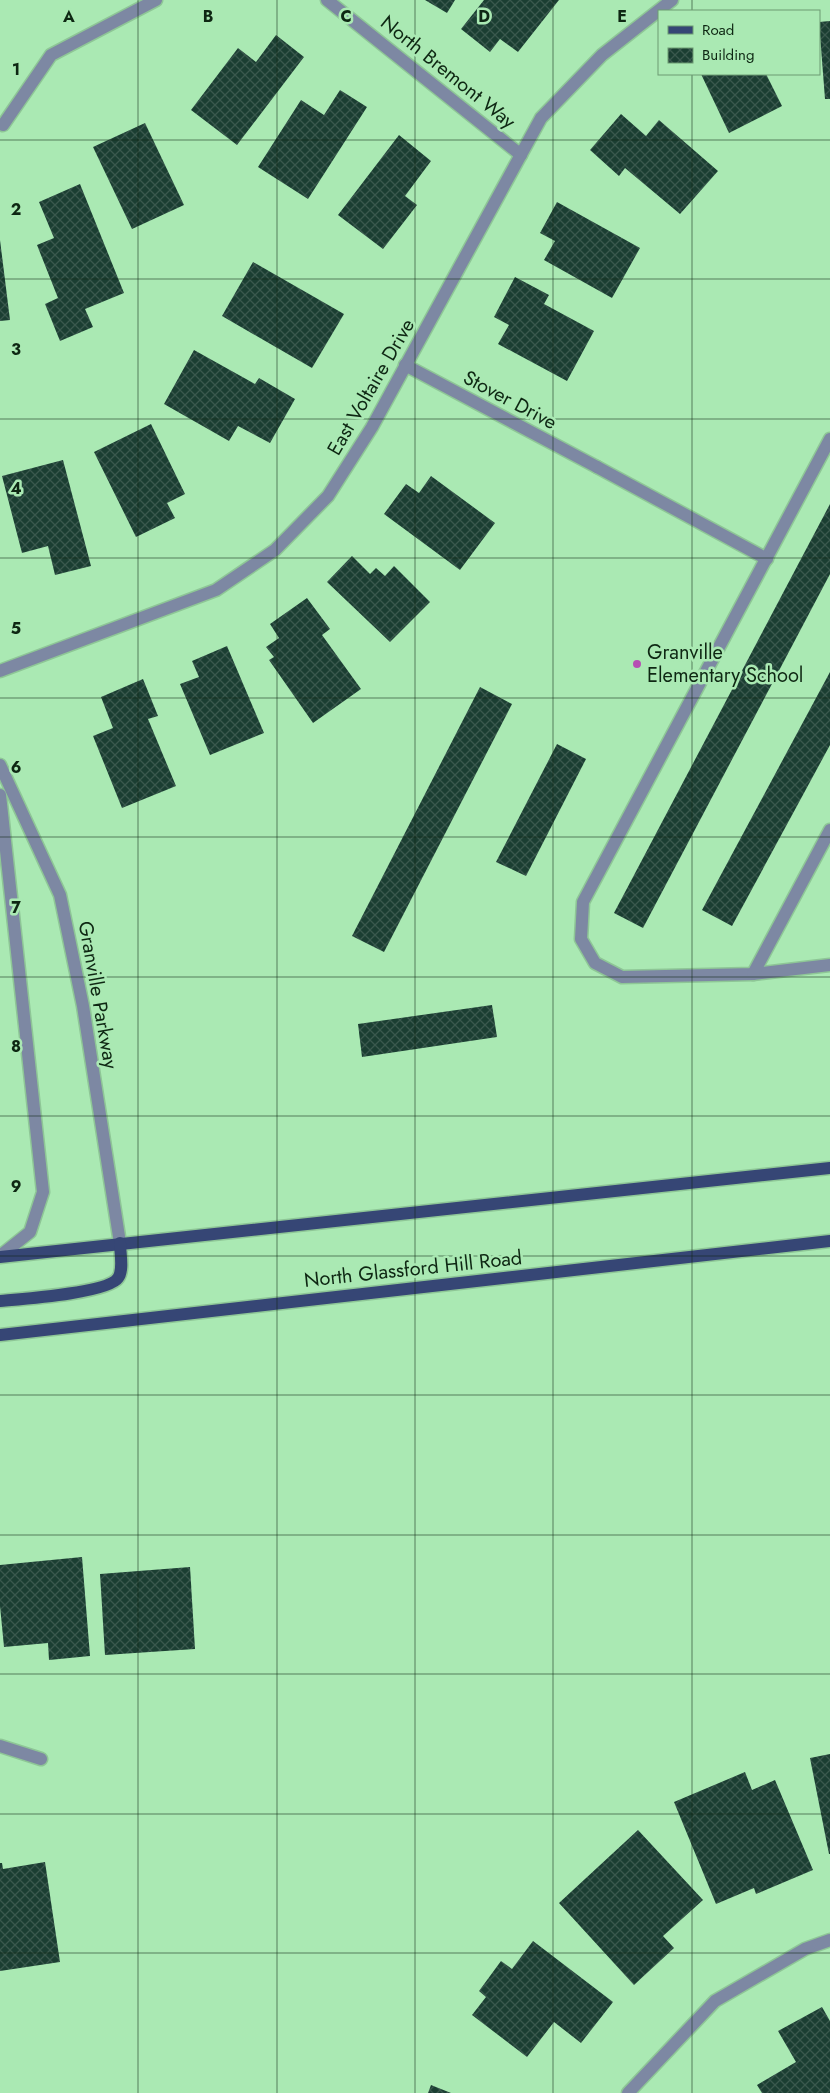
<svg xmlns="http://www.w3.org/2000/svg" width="830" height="2093" font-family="Jost,sans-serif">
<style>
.building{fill:url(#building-cross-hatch)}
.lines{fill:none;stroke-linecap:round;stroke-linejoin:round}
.service-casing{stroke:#8ec696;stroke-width:15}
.minor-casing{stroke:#8ec696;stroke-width:15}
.primary-casing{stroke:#8ec696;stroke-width:15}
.service{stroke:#7d88a3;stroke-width:12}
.minor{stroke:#7d88a3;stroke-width:12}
.primary{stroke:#364675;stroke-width:12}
.grid{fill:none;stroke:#0e2713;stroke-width:1;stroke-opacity:0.55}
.poi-dot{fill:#b64fb3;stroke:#aae9b3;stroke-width:2}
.labels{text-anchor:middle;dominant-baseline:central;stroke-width:5;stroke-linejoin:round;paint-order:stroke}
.street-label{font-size:20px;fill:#0e2713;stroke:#aae9b3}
.poi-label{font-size:20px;fill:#0e2713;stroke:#aae9b3;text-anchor:start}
.grid-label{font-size:16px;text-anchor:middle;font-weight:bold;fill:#0e2713;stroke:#aae9b3;stroke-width:5;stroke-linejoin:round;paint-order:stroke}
</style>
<defs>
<pattern id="building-cross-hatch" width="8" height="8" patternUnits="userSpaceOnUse" patternTransform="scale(1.25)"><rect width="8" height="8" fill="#1b3e32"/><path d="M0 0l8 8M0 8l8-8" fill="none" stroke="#3a584d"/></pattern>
</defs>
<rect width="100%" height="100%" fill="#aae9b3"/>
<!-- building -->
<g class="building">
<path d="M425,0H455L447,13Z"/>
<path d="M484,0H559L518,52L500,39L490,52L461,29Z"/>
<path d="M830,21V99H825L819,22Z"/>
<path d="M276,35L304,57L237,145L191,110L238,48L256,62Z"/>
<path d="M701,74H766L782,106L729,133Z"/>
<path d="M340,90L367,107L308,199L258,167L301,100L324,115Z"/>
<path d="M621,114L646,136L659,120L718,171L680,214L625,168L619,176L590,150Z"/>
<path d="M145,123L184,205L132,229L93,147Z"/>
<path d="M399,135L431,161L405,196L417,205L383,249L338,215Z"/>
<path d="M80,184L124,293L85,309L93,327L60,341L45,304L58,298L37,245L54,238L39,202Z"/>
<path d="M557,202L640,248L612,298L544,260L555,241L540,233Z"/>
<path d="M0,240L10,320L0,321Z"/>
<path d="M253,262L344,314L312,368L222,316Z"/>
<path d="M515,277L549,295L544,304L594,331L567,381L498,344L509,325L494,317Z"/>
<path d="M194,350L255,384L259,378L295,399L270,443L238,426L229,441L164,404Z"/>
<path d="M151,424L185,494L167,503L175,518L136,537L94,452Z"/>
<path d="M63,460L91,566L55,575L48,546L22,553L2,476Z"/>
<path d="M431,476L495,523L460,570L384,514L406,484L419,493Z"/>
<path d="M830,504V574L643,928L614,913Z"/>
<path d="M352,556L370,574L376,568L385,576L394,566L430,602L390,642L327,582Z"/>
<path d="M307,598L330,629L322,635L361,689L313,723L269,660L274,657L266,647L279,638L270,624Z"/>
<path d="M227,646L264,733L210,755L180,684L199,677L192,661Z"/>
<path d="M830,672V745L732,926L702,910Z"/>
<path d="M143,679L158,716L148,719L176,786L122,808L93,736L113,728L101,697Z"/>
<path d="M480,687L512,704L384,952L352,936Z"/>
<path d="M557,744L586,759L526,876L496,862Z"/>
<path d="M492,1005L497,1037L362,1057L358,1024Z"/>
<path d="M82,1557L90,1656L49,1660L48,1643L4,1647L0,1606V1565Z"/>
<path d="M190,1567L195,1649L105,1655L100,1574Z"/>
<path d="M830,1754V1854H829L810,1758Z"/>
<path d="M745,1772L752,1790L775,1780L813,1870L756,1894L754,1888L716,1904L674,1802Z"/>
<path d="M638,1830L703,1900L663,1936L674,1948L634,1985L559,1903Z"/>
<path d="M45,1862L60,1962L0,1971V1863H2L3,1869Z"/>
<path d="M533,1941L613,2002L581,2043L554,2022L527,2057L472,2015L486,1997L479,1991L501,1961L512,1969Z"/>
<path d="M822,2007L830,2021V2093H762L757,2085L796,2062L778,2031Z"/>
<path d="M431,2085L451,2093H428Z"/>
</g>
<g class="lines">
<defs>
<g id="service">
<path d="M830,439L583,902L581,939L595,963L622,977L753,974L830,965"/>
<path d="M597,467L767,559"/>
<path d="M753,974L830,830"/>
</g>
<g id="minor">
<path d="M327,0L521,155"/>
<path d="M3,125L51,55L156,0"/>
<path d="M405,365L597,467"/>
<path d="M0,671L216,590L275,550L328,496L372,427L541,118L602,55L672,0"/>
<path d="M0,765L60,895L83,1006L120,1243"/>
<path d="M0,795L43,1192L30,1232L0,1256"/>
<path d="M0,1746L41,1759"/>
<path d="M628,2093L715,2001L805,1949L830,1940"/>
</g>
<g id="primary">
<path d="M0,1257L830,1168"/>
<path d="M0,1301C21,1299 108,1293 118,1278C124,1270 120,1253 120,1243"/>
<path d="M0,1335L830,1241"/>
</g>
</defs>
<!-- service casing -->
<use href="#service" class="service-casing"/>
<!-- minor casing -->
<use href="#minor" class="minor-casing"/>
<!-- primary casing -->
<use href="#primary" class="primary-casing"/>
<!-- service -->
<use href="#service" class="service"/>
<!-- minor -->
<use href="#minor" class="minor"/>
<!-- primary -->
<use href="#primary" class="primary"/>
</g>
<!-- grid -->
<path class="grid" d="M138,0V2093M277,0V2093M415,0V2093M553,0V2093M692,0V11M692,74V2093M0,140H830M0,279H830M0,419H830M0,558H830M0,698H830M0,837H830M0,977H830M0,1116H830M0,1256H830M0,1395H830M0,1535H830M0,1674H830M0,1814H830M0,1953H830"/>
<!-- markers -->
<circle class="poi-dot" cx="637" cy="664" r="5"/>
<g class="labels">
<!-- street labels -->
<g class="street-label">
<text transform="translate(448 72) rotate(39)">North Bremont Way</text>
<text transform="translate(371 387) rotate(-60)">East Voltaire Drive</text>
<text transform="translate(510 400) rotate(28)">Stover Drive</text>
<text transform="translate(98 995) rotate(80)">Granville Parkway</text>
<text transform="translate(413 1269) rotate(-6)">North Glassford Hill Road</text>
</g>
<!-- poi labels -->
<g class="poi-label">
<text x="647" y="652">Granville<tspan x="647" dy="23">Elementary School</tspan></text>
</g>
</g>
<g class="grid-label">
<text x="69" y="22">A</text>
<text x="208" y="22">B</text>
<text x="346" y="22">C</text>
<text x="484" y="22">D</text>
<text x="622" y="22">E</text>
<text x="16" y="75">1</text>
<text x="16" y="215">2</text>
<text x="16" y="355">3</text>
<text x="16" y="494">4</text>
<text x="16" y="634">5</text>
<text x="16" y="773">6</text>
<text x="16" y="913">7</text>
<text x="16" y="1052">8</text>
<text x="16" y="1192">9</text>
</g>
<!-- legend -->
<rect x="658" y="10" width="162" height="65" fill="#aae9b3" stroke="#6c9b73"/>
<rect x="668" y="26" width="25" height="8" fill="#364675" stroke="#6c9b73"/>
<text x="702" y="35" font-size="15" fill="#0e2713">Road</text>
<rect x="668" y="48" width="25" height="15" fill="url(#building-cross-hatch)" stroke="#6c9b73"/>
<text x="702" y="60" font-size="15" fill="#0e2713">Building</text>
</svg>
